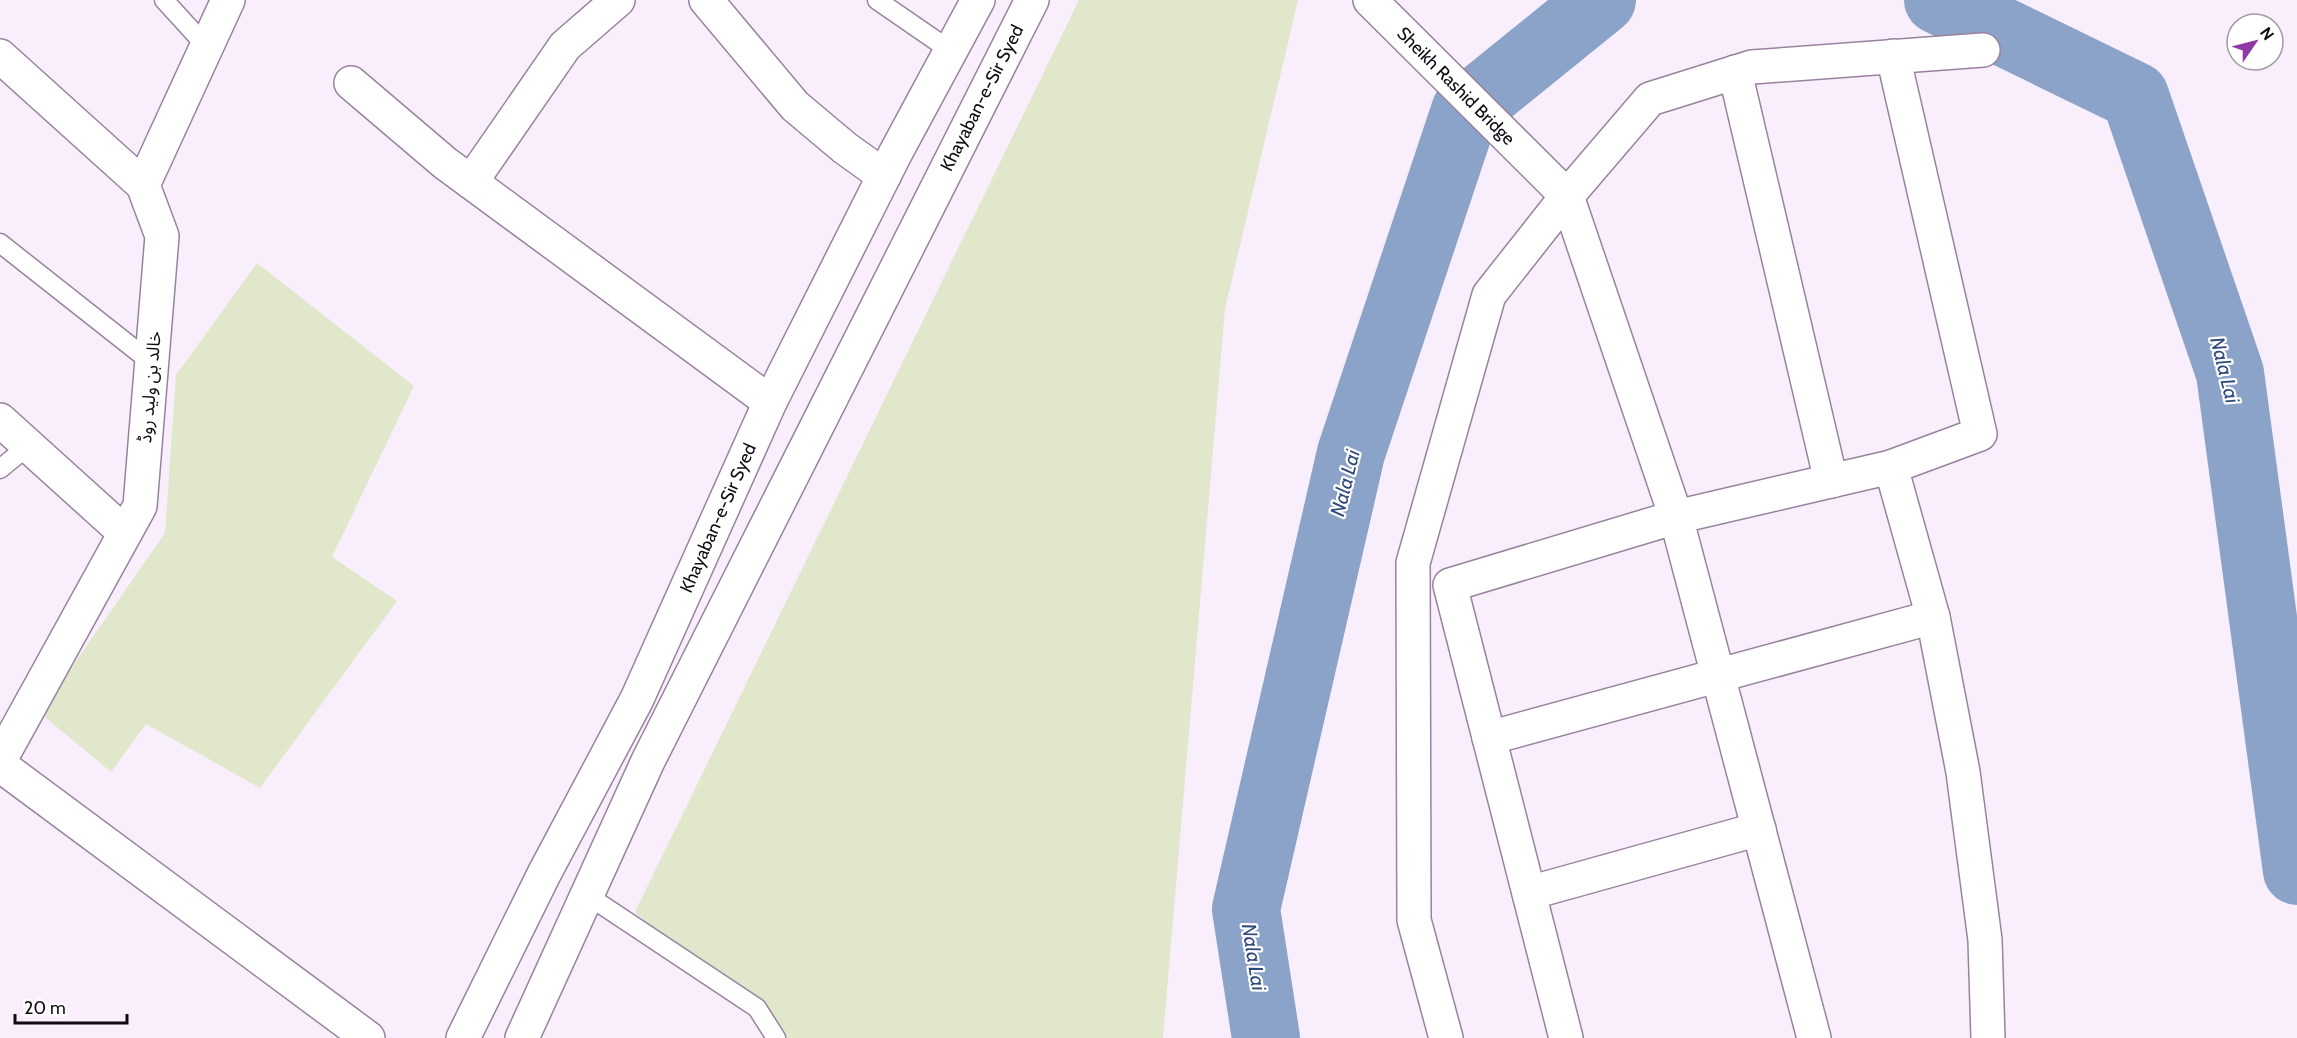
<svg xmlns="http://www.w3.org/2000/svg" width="2297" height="1038" font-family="Cabin,'Noto Sans Arabic',sans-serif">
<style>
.green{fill:#e0e7cb}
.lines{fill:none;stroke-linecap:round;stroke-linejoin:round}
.river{stroke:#8ba2c9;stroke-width:68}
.lane-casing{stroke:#99829f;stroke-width:21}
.street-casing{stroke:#99829f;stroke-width:36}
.secondary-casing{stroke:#99829f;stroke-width:36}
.lane{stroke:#fff;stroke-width:18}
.street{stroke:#fff;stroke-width:33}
.secondary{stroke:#fff;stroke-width:33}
.labels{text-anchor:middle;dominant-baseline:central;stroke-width:4.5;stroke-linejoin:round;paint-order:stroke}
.street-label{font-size:18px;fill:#100812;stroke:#fff}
.water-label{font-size:20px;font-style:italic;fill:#2d4a7c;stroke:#fff}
</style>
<rect width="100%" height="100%" fill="#f9effc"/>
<!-- green -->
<g class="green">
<path d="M1079,0H1298L1225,309L1163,1038H779L635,912Z"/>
<path d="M257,263L414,386L332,557L397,601L260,788L146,724L111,772L40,713L165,533L176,375Z"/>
</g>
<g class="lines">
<!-- river -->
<g class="river">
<path d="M1938,0L2135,96L2230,373L2297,871"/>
<path d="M1266,1038L1246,909L1351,453L1465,111L1602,0"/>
</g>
<defs>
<g id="lane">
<path d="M164,0L206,46"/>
<path d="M877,0L951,51"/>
<path d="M0,243L152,363"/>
<path d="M0,469L28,446"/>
<path d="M587,895L757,1008L776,1038"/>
</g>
<g id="street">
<path d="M706,0L795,106L845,148L884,176"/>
<path d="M1370,0L1567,196L1676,517L1814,1038"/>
<path d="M0,56L143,185"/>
<path d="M1735,72L1831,481"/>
<path d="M351,83L445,163L770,402"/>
<path d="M471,182L565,46L618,0"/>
<path d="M0,420L125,533"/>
<path d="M1891,467L1933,617L1963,772L1985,940L1988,1038"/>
<path d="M1489,738L1933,617"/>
<path d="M0,765L368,1038"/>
<path d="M1529,893L1759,829"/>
<path d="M1446,1038L1414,920L1413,563L1489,295L1567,196L1650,99L1752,67L1983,50"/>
<path d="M1566,1038L1450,585L1676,517L1891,467L1980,434L1893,56"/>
</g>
<g id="secondary">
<path d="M0,760L140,506L162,236L143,185L228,0"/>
<path d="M463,1038L544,874L637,699L770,402L895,154L978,0"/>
<path d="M522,1038L648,761L1032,0"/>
</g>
</defs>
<!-- lane casing -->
<use href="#lane" class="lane-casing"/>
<!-- street casing -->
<use href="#street" class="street-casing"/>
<!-- secondary casing -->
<use href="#secondary" class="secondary-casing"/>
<!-- lane -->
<use href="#lane" class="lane"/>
<!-- street -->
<use href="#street" class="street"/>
<!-- secondary -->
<use href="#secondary" class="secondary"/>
</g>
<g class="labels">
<!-- street labels -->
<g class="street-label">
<text transform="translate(1456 86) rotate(45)">Sheikh Rashid Bridge</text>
<text transform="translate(982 98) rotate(-63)">Khayaban-e-Sir Syed</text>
<text transform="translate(150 387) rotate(-85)">خالد بن ولید روڈ</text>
<text transform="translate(718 518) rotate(-66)">Khayaban-e-Sir Syed</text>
</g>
<!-- water labels -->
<g class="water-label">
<text transform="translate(2225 370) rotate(76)">Nala Lai</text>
<text transform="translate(1345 483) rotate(-76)">Nala Lai</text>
<text transform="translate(1254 957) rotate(81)">Nala Lai</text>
</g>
</g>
<!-- north arrow -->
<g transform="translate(2255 42) rotate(55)"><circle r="28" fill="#ffffff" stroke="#9f9ca0" stroke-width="1.5"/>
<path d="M0-4.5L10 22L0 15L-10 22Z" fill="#8f39a6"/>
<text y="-9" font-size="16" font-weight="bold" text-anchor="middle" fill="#100812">N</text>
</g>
<!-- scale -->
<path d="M15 1014v9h112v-9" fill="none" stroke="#100812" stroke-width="3"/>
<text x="24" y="1014" font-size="18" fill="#100812" stroke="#ffffff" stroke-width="4.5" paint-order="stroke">20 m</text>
</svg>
